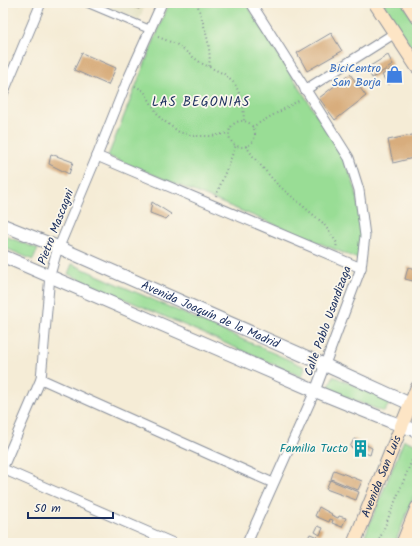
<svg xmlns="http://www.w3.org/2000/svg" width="420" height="546" font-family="Kalam,sans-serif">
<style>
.built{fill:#deddbb}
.green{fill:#99dd95;stroke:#5a867a}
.building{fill:#d8ad7d}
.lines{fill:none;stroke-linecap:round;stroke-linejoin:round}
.pedestrian-casing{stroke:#888e9a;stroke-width:9}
.minor-casing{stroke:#888e9a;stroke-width:11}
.tertiary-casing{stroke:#888e9a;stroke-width:14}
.secondary-casing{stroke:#888e9a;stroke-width:15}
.path{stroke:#888e9a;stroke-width:2;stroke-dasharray:1 3;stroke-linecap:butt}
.pedestrian{stroke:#fff;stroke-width:7}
.minor{stroke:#fff;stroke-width:9}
.tertiary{stroke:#fff;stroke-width:12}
.secondary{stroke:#fde5c5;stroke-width:13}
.labels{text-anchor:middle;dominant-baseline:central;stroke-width:3.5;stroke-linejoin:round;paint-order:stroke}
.shop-label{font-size:12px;fill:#366cbe;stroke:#fbf7ec;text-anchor:end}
.street-label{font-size:12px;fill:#1b2f5e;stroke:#fbf7ec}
.culture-label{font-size:12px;fill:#0d838f;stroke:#fbf7ec;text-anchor:end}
.neighbourhood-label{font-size:13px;letter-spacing:1px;fill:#1b2f5e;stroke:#fbf7ec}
</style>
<rect width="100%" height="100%" fill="#fbf7ec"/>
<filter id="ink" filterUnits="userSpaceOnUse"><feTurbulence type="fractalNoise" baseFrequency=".025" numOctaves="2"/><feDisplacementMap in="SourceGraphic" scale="8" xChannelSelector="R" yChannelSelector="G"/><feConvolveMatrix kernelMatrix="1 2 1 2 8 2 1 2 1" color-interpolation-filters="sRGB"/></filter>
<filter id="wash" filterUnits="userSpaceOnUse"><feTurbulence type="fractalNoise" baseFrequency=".012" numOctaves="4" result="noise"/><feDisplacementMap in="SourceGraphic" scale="16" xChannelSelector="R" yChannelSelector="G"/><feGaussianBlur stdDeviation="0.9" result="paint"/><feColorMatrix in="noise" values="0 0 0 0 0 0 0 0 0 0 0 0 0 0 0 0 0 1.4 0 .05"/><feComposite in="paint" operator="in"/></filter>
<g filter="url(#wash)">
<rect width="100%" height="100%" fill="#f5ecd6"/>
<!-- built -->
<path class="built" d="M99,3H146L139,20Z"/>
<!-- green -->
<g class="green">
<path d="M169,3H246L344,158L356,190L362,236L358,259L108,156Z"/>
<path d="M383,3H403L417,28V57Z"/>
<path d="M3,235L38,249L33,260L3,247Z"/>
<path d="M72,264L305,367L302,377L68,274Z"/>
<path d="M333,376L391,401L384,412L328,390Z"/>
<path d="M404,440L417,445V488L395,543H362Z"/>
</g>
<g id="blocks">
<!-- building -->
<g class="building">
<path d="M124,3H141L139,9Z"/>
<path d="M331,33L342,51L307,71L297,53Z"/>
<path d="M82,53L116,68L108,85L74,70Z"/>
<path d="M388,55L393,65L372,78L367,68Z"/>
<path d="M393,68L399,78L388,85L382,75Z"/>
<path d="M350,74L366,96L335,120L319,98Z"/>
<path d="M417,134V157L393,163L388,140Z"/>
<path d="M51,154L73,162L69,174L49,164Z"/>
<path d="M152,202L171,214L166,219L150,213Z"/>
<path d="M408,267L417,269V282L405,279Z"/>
<path d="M354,439L372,448L370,455L350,447Z"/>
<path d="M334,470L362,481L358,490L331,479Z"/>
<path d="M330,480L359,492L356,500L326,489Z"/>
<path d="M319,507L332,514L331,515L338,518L339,516L346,518L342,527L332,523L333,520L330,519L329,522L315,516Z"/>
<path d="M318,526L323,528L320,535L315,532Z"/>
<path d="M310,534L318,537L316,543L306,542Z"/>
</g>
</g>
</g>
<g filter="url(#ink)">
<use href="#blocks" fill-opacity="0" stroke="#888e9a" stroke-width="1"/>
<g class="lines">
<defs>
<path id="pedestrian" d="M87,3L151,30"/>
<g id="minor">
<path d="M305,90L395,33"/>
<path d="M3,94L41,3"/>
<path d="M97,156L361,268"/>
<path d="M41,379L273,483"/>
<path d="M3,467L41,379L50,275L56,254L97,156L127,81L162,3"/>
<path d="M3,469L173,543"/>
<path d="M247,543L315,391L361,268L365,236L359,190L349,158L251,3"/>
</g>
<g id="tertiary">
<path id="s1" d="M3,225L58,247L325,365L417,407"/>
<path d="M3,256L315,391L389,421L417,431"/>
</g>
<g id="secondary">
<path d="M375,3L417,67"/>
<path d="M408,3L417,17"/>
<path id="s2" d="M354,543L417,388"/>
<path d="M403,543L417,508"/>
</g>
</defs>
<!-- pedestrian casing -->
<use href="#pedestrian" class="pedestrian-casing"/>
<!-- minor casing -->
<use href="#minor" class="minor-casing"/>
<!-- tertiary casing -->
<use href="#tertiary" class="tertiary-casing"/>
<!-- secondary casing -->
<use href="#secondary" class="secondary-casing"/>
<!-- path -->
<g class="path">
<path d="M197,3C203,24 212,45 209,67"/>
<path d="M158,37L176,44L201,63L224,74L235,84L243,102L244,121"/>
<path d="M135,86L144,91L160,118L179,132L194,136H212L229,133"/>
<circle cx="242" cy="134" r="13"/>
<path d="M252,127L300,100"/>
<path d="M246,146L255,159L277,184L323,223L337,243L336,248"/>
<path d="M216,196L236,145"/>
<path d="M378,543L417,448"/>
</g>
<!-- pedestrian -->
<use href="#pedestrian" class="pedestrian"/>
<!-- minor -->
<use href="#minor" class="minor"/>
<!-- tertiary -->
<use href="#tertiary" class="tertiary"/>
<!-- secondary -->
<use href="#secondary" class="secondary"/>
</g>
</g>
<!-- icons -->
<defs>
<symbol id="shop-bare" viewBox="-9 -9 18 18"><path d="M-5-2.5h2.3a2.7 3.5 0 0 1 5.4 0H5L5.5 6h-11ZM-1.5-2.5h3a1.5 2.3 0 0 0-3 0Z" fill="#3f7fe0" stroke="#fbf7ec" stroke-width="2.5" paint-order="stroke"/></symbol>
<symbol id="building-bare" viewBox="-9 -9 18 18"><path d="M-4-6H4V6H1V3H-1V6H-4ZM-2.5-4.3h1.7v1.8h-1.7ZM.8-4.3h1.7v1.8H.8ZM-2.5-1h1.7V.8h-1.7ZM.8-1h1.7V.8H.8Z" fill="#0f9aa8" stroke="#fbf7ec" stroke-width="2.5" paint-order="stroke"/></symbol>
</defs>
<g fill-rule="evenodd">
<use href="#shop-bare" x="382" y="62" width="25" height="25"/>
<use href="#building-bare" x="348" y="436" width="25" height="25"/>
</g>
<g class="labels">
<!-- shop labels -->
<g class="shop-label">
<text x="381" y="68">BiciCentro<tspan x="381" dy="14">San Borja</tspan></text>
</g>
<!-- street labels -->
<g class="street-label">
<text transform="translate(56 227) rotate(-69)">Pietro Mascagni</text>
<text stroke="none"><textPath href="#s1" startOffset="226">Avenida Joaquín de la Madrid</textPath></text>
<text transform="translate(328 321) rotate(-70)">Calle Pablo Usandizaga</text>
<text stroke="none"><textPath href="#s2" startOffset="72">Avenida San Luis</textPath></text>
</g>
<!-- culture labels -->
<g class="culture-label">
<text x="348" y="448">Familia Tucto</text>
</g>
<!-- neighbourhood labels -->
<g class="neighbourhood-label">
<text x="201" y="102">LAS BEGONIAS</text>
</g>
</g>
<!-- margin -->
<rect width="420" height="546" fill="none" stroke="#fbf7ec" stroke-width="16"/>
<!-- scale -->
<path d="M28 512v6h85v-6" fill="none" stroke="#1b2f5e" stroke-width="2"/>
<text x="34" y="512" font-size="12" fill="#1b2f5e" stroke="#fbf7ec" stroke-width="3" paint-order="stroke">50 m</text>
</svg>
